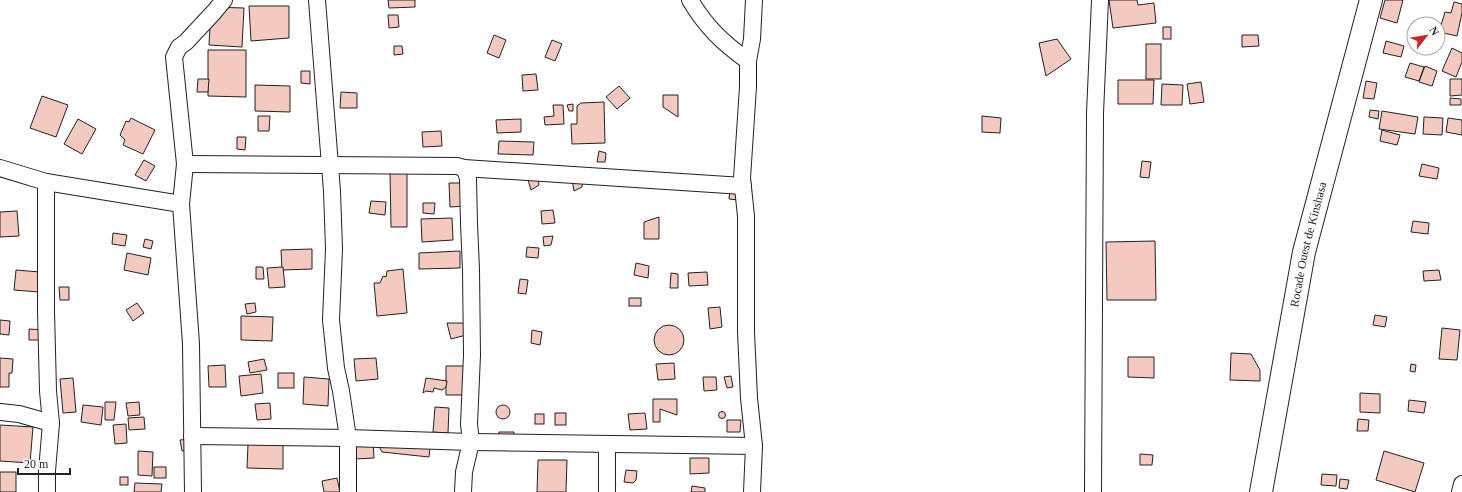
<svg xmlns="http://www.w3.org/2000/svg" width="1462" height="492" font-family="'Times New Roman',serif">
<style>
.building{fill:#f3c9c0;stroke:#222}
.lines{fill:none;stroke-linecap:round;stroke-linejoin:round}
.minor-casing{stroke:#222;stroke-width:18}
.secondary-casing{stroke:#222;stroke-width:24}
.minor{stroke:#fff;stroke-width:16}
.secondary{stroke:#fff;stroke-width:22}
.labels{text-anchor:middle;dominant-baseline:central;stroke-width:3;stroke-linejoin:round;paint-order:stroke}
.street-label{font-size:12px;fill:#222;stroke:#fff}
</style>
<rect width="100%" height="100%" fill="#fff"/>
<!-- building -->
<g class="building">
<path d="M388,0H415V7L389,8Z"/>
<path d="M1109,0H1137L1138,5L1154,3L1156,23L1113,28Z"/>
<path d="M1385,0H1403L1397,23L1380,18Z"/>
<path d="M1454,2L1462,4V13L1457,36L1439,32L1445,12L1451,13Z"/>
<path d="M249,6H289V38L251,41Z"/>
<path d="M211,7L244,8L242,47L209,45Z"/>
<path d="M388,15H398L399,27L389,28Z"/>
<rect x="1163" y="27" width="8" height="12"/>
<path d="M494,35L506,40L499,58L487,53Z"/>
<path d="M1242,35H1258L1259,46L1242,47Z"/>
<path d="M1057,39L1071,59L1046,76L1039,43Z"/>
<path d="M552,40L562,44L555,61L545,57Z"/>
<path d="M1386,41L1404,46L1401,57L1383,53Z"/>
<rect x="1146" y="44" width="15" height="35"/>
<path d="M394,46H402L403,54L394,55Z"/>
<path d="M1452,48L1462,53V62L1456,77L1442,71Z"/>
<path d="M208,50H246V97L208,96Z"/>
<path d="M1410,63L1424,67L1419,81L1405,77Z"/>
<path d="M1425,66L1437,71L1432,86L1419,82Z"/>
<path d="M301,71H310V84L301,83Z"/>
<path d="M536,74L538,90L523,91L522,75Z"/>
<path d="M198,79H209L208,92H197Z"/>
<path d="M1450,79H1462V95L1450,96Z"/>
<path d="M1118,80H1154L1153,104H1118Z"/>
<path d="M1366,81L1377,83L1374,99L1363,98Z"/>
<path d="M1201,82L1204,102L1190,104L1187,84Z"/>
<path d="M1162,84L1183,85L1182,105H1161Z"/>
<path d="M255,85L290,86V112L255,111Z"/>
<path d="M619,86L630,98L617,109L606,97Z"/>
<path d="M341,92L357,93V108H340Z"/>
<path d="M663,95H678V117L663,107Z"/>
<path d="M42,96L68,105L56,137L30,128Z"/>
<path d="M1450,98L1461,99V105H1450Z"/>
<path d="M604,102L605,143L572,144L571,124H577V106L581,103Z"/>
<path d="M573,104V111H569L567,105Z"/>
<path d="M553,105H563L564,124L545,125L544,117L554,116Z"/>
<path d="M1370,110L1379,111L1378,119L1369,117Z"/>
<path d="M1382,111L1418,117L1415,134L1379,129Z"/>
<path d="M258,116H270L269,131H258Z"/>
<path d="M982,116L1001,118L1000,133L982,132Z"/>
<path d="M1424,117L1443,118L1442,135L1423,134Z"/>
<path d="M131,118L155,130L143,154L123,145L125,140L120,135L126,121L129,122Z"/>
<path d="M1448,118L1462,120V135L1446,132Z"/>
<path d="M78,119L96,129L82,154L64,144Z"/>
<path d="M521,119V132L497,133L496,120Z"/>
<path d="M1382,130L1400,135L1397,145L1380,141Z"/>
<path d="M441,131L442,146L423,147L422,132Z"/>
<path d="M237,137H246L245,150L237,149Z"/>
<path d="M499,141L534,142L533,155L498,154Z"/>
<path d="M599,151L606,153L605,162H597Z"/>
<path d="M144,160L155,166L146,181L135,175Z"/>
<path d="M1142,161L1151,162L1149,178L1140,177Z"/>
<path d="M1422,164L1439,168L1437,179L1419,176Z"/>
<path d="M390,172H407V227H391Z"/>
<path d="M538,178L539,185L531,190L528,180Z"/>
<path d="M583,178L582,187L574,191L572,180Z"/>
<path d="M449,183H464L465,206L450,207Z"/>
<path d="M730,188L738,189V200L729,199Z"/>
<path d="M371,201L386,202L385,215L369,213Z"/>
<path d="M423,203H435L434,214L423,213Z"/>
<path d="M553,210L555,223L542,224L541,211Z"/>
<path d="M17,211L19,236L0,237V212Z"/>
<path d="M659,217V239H644V222Z"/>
<path d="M452,218L453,240L422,242L421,219Z"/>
<path d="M1413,221L1429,223L1428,234L1411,232Z"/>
<path d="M113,233L127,235L125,246L112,244Z"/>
<path d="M553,236L551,245L544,246L543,237Z"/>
<path d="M145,239L153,241L151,249L143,247Z"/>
<path d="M1155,241L1156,300H1107L1106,242Z"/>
<path d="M527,247L539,248L538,258L526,257Z"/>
<path d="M312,249V269L282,270L281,250Z"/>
<path d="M460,251V268L419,269V253Z"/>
<path d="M127,253L151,258L148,275L124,270Z"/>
<path d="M636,263L649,266L648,278L634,275Z"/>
<path d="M256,267H263L264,279H256Z"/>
<path d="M283,267L285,287L269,288L267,268Z"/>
<path d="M403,269L407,313L377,316L374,283H380L383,276L386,277L387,271Z"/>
<path d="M16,270L40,272L39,292L14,290Z"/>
<path d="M1439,270L1441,280L1424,281L1423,271Z"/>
<path d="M707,272L708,285L689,286L688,273Z"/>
<path d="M671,273L678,274V288H670Z"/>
<path d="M520,279L528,280L526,294L518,293Z"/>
<path d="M59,287H69V300H60Z"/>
<rect x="629" y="298" width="12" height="8"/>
<path d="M137,303L144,313L133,321L126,310Z"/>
<path d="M255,303L256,312L247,314L245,304Z"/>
<path d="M720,307L722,327L710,329L708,308Z"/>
<path d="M1375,315L1387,317L1385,327L1373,325Z"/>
<path d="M241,316L273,317L272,341L241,340Z"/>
<path d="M0,320L10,321L9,335L0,334Z"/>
<path d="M447,323H462L468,326L470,334L451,339Z"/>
<circle cx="669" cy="340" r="15"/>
<path d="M1442,328L1460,330L1457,360L1439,359Z"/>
<path d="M29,329L45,330V340H29Z"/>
<path d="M532,330L542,332L540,345L531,343Z"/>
<path d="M1231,353L1251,354L1260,370V381L1230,380Z"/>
<path d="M1128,357H1154V378L1128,377Z"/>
<path d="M0,358L13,359L12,373H9V387H0Z"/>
<path d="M376,358L378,379L356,381L354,359Z"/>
<path d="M264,359L267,370L250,373L248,362Z"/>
<path d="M674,363L675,379L658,380L656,364Z"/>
<path d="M1411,364L1416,365L1415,372L1410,371Z"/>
<path d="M225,365L226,387H209L208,366Z"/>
<path d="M446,366H469L468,395H446Z"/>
<rect x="278" y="373" width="16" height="15"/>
<path d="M261,374L263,393L241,396L239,376Z"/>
<path d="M731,376L733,387L727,388L724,377Z"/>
<path d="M304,377L329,379L328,406L303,404Z"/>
<path d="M703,377H716L717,390L704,391Z"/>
<path d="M73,378L76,412L63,413L60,379Z"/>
<path d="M426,378L447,381L446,387L442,390L434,388L433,392L426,391L423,393Z"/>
<path d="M1360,393L1380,394V413L1360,412Z"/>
<path d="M653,399H677V415L660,409V422H653Z"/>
<path d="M1409,400L1426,402L1424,413L1408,411Z"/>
<path d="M105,402H116L114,420H105Z"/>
<path d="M139,402L140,415L128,416L126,403Z"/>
<path d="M270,403L271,419L257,420L255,404Z"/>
<path d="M83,405L103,407L101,425L81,422Z"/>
<circle cx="503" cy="412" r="7"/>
<path d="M435,407L449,408L448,433L433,432Z"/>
<circle cx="722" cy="415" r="3.5"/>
<rect x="555" y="413" width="11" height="12"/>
<path d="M645,413L647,429L630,430L628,414Z"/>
<rect x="535" y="414" width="9" height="10"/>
<path d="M144,417L145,429L129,430L128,418Z"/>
<path d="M1358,419L1369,420L1368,431H1357Z"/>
<path d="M727,420H741L740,432H727Z"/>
<path d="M126,424L127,443L115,444L113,425Z"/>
<path d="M0,425L33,427L30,463L0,461Z"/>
<path d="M499,432H514V440H498Z"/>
<path d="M190,439L192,450L182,451L180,440Z"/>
<path d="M373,440L374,458L354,459L353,441Z"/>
<path d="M377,443L430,448L429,457L382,452Z"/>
<path d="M248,444L283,445V469L247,468Z"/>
<path d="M138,451L153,452L152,476L138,475Z"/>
<path d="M1384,451L1424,463L1415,492L1376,480Z"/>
<path d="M1140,454L1153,455L1152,465H1140Z"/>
<path d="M690,458H709V473L690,474Z"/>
<path d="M538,460H567L566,492H537Z"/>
<rect x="154" y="467" width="12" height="11"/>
<path d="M626,470L637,471L636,480L633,483L624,482Z"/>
<rect x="0" y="472" width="16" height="20"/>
<path d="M1322,474L1337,475L1336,486L1321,485Z"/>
<rect x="120" y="477" width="8" height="8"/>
<path d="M337,478L340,492H324L322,481Z"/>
<path d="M1340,479L1349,480L1347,489L1339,488Z"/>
<path d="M135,483L162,484L161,492H134Z"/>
<path d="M692,486L705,488V492H691Z"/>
</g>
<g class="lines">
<defs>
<g id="minor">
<path d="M317,0L332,191L334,249L331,320L336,368L341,391L348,438V492"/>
<path d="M690,0C706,27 723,43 748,61"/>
<path d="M185,164C275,164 366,166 457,166L464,168L743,186"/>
<path d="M0,168L46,182L181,204"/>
<path d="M46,182V311L48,391L51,423L47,471V492"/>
<path d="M0,412L19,414L51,423"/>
<path d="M192,436L348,438L471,442L754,446"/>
<path d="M193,492L191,344L181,204L185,164L174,57L179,47L186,42L214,12L224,0"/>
<path d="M463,492L464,472L471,442L469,424L472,355L471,270L469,224L468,178L464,168"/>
<path d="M607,492V444"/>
<path d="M752,492L754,446L749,398L746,332V216L742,178L748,87V61L752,39L754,0"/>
<path d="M1093,492L1095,113L1100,0"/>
<path d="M1460,492L1462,484"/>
</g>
<g id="secondary">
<path id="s1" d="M1261,492L1304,252L1371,0"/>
</g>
</defs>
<!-- minor casing -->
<use href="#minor" class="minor-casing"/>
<!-- secondary casing -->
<use href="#secondary" class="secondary-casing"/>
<!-- minor -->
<use href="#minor" class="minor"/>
<!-- secondary -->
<use href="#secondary" class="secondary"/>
</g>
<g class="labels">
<!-- street labels -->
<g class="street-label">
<text stroke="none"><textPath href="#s1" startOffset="252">Rocade Ouest de Kinshasa</textPath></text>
</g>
</g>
<!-- north arrow -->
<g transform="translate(1426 36) rotate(59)"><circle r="19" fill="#ffffff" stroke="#a7a7a7"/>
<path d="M0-3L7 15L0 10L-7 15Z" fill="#c62828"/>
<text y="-6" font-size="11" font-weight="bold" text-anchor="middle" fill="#222222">N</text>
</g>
<!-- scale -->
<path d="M18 468v6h52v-6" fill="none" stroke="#222222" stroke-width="2"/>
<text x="24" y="468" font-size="12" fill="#222222" stroke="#ffffff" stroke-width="3" paint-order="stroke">20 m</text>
</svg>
